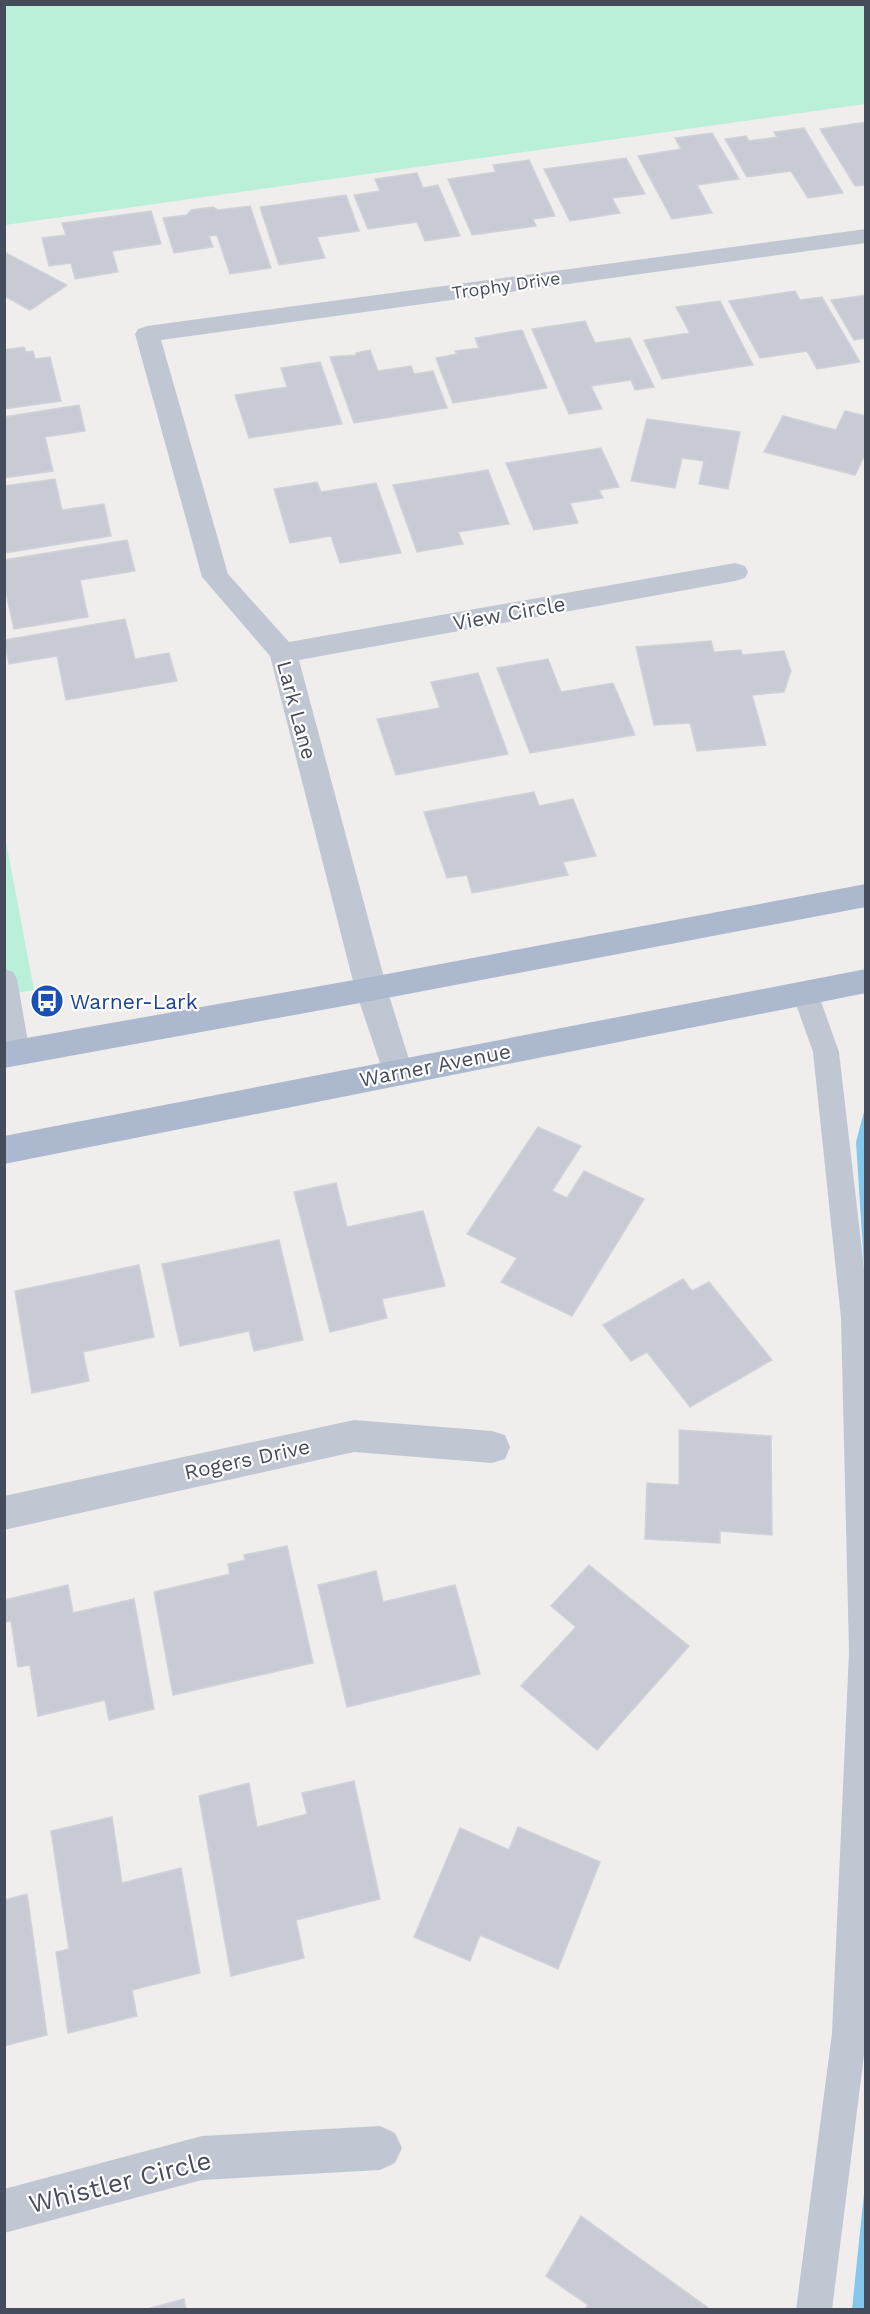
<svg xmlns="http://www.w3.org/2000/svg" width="870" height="2314" font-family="'Work Sans',sans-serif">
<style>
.green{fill:#baf0d7}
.water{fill:#85c8ee}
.building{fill:#c9cbd4;stroke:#d1d2d9;stroke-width:1.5}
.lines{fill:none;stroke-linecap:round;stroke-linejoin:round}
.service{fill:#c0c7d3;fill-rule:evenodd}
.minor{fill:#c0c7d3;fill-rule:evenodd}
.primary{fill:#acb8ce;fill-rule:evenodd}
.labels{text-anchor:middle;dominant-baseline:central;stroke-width:4.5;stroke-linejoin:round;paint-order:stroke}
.far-street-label{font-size:18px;fill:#454d5c;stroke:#fff}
.street-label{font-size:21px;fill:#454d5c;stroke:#fff}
.transit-label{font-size:21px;fill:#164399;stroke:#fff;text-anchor:start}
.near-street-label{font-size:26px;fill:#454d5c;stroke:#fff}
</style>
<rect width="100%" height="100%" fill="#f0eeed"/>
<!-- green -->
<g class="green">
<path d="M4,5H865V104L5,225Z"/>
<path d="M4,831L34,990L5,995H4Z"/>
</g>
<!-- water -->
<g class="water">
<path d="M865,1108V1282L856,1142Z"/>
<path d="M865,2184V2309H852Z"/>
</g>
<!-- building -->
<g class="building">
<path d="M866,122V185L855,186L820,129Z"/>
<path d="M804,128L843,193L808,198L791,171L747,177L725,139L746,136L749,141L777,137L774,132Z"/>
<path d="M712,133L739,179L697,185L712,213L672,219L638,156L681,149L675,138Z"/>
<path d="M626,158L645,194L612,198L620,213L570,221L544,169Z"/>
<path d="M529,160L555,216L533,219L536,226L472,235L448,179L496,172L493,165Z"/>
<path d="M417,173L423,188L438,185L460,236L425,241L417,222L368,229L354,195L380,191L375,179Z"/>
<path d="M346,195L359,231L317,237L325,258L279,265L260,207Z"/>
<path d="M250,206L271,268L230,274L217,235L209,236L213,247L174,253L163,218L187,215L191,210L213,207L218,210Z"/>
<path d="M151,211L161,244L112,251L118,272L75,279L71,263L49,266L42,238L66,235L62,223Z"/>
<path d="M4,252L67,285L30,310L4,296Z"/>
<path d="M795,291L800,300L822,297L860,362L817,369L807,351L760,358L729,301Z"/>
<path d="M866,295V338L854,340L831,300Z"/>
<path d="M720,301L753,365L662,379L644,340L690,333L676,307Z"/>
<path d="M585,321L595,343L630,338L654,387L635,390L631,380L591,386L602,409L569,414L532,329Z"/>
<path d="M522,330L547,388L453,403L436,358L457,354L455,351L479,348L475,338Z"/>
<path d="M24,347L26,352L33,351L35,359L50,357L61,401L4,409V350Z"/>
<path d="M370,350L378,371L411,366L414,374L433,371L447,408L354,423L330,357L356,355V353Z"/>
<path d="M320,362L342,424L249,438L235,395L287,387L281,368Z"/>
<path d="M79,405L85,431L45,437L53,471L4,478V417Z"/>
<path d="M845,411L866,416V452L855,475L764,452L783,416L836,430Z"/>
<path d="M647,419L740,432L728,489L699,484L704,461L682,458L675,488L631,481Z"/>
<path d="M601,448L619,487L599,490L603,498L570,503L578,523L534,530L506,463Z"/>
<path d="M488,470L509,524L458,532L463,544L417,552L393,485Z"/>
<path d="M55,479L62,510L104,504L111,536L4,553V486Z"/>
<path d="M317,482L321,492L376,483L401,553L340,563L331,536L290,543L274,489Z"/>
<path d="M127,540L135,571L80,580L88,617L14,629L4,584V560Z"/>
<path d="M125,619L135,659L169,653L177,681L66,700L57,656L9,664L4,640Z"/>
<path d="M711,641L714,652L741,650L742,655L784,651L791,671L784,692L752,695L766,745L697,751L690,723L654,725L636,647Z"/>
<path d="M548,659L561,692L613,683L635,735L530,753L497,668Z"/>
<path d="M478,673L508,754L396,775L377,719L440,708L431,682Z"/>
<path d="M534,792L539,806L573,799L596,856L563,862L568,875L472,893L467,875L447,878L424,812Z"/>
<path d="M538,1127L581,1146L552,1191L567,1198L584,1171L644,1199L572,1316L501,1282L517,1258L467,1234Z"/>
<path d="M336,1183L347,1227L423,1211L445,1286L382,1299L387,1318L330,1332L294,1192Z"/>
<path d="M279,1240L303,1340L254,1351L249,1331L180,1346L162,1264Z"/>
<path d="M139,1265L154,1337L83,1352L89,1381L32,1393L15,1291Z"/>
<path d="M683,1279L692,1291L709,1282L772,1360L690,1407L647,1352L631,1361L603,1325Z"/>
<path d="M679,1430L771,1436L772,1535L720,1531V1543L645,1539L647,1483L679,1485Z"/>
<path d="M287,1546L313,1663L173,1695L154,1592L230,1574L228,1564L245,1560L244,1555Z"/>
<path d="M589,1565L689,1646L597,1750L521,1686L576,1627L551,1606Z"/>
<path d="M376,1571L383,1602L455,1585L480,1674L347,1707L318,1585Z"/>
<path d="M68,1585L73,1613L134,1599L154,1709L109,1720L105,1700L38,1716L30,1665L18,1667L11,1621L6,1622L4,1600Z"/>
<path d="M354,1781L380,1899L296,1920L304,1958L231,1976L199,1796L249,1783L257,1827L307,1814L302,1793Z"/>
<path d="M112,1817L122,1883L181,1868L200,1973L132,1990L137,2016L68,2033L56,1952L69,1949L51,1831Z"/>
<path d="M518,1827L600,1862L558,1969L480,1935L470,1961L414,1937L460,1828L509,1850Z"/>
<path d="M27,1894L47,2035L4,2046V1900Z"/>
<path d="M581,2216L711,2310H585L588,2305L546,2276Z"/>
<path d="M184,2299L186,2310H144Z"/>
</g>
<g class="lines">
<!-- service -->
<g class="service">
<path d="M4,969L13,972L17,979L30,1053L26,1060L17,1063L8,1060L4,1054Z"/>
<path d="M805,983L814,986L818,993L839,1052L866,1285V2039L832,2310H796L832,2033L849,1652L841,1318L813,1052L792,993L796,986Z"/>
</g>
<!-- minor -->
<g class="minor">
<path d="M866,229V243L161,340L228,574L289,642L735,563L745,566L748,572L745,578L735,581L299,660L387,989L413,1072L408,1081L397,1085L386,1081L355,989L270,656L202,577L135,334L138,329L147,326Z"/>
<path d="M354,1420L492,1431L505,1435L510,1447L505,1459L492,1463L354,1452L4,1530V1496Z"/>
<path d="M380,2126L395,2133L402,2148L395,2163L380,2170L202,2180L4,2233V2189L202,2136Z"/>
</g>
<!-- primary -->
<g class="primary">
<path d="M866,884V907L371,1001L4,1068V1042L371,977Z"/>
<path d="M866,969V993L4,1164V1136Z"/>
</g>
</g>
<!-- icons -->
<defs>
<symbol id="bus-disc" viewBox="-11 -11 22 22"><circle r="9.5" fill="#1a4fb4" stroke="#fff"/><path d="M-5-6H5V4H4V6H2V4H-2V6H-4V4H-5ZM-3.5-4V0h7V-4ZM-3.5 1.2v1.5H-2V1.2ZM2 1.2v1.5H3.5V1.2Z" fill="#fff"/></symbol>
</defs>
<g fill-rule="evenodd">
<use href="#bus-disc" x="28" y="982" width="38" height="38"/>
</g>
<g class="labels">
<!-- far-street labels -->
<g class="far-street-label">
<text transform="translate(506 285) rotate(-8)">Trophy Drive</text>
</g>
<!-- street labels -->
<g class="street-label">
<text transform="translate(509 613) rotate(-10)">View Circle</text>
<text transform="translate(297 710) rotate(75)">Lark Lane</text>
<text transform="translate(435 1065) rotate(-11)">Warner Avenue</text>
<text transform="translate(247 1459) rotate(-12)">Rogers Drive</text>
</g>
<!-- transit labels -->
<g class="transit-label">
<text x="70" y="1001">Warner-Lark</text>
</g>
<!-- near-street labels -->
<g class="near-street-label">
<text transform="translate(120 2182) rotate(-14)">Whistler Circle</text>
</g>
</g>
<!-- border -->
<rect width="870" height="2314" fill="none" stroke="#454d5c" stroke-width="12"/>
</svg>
